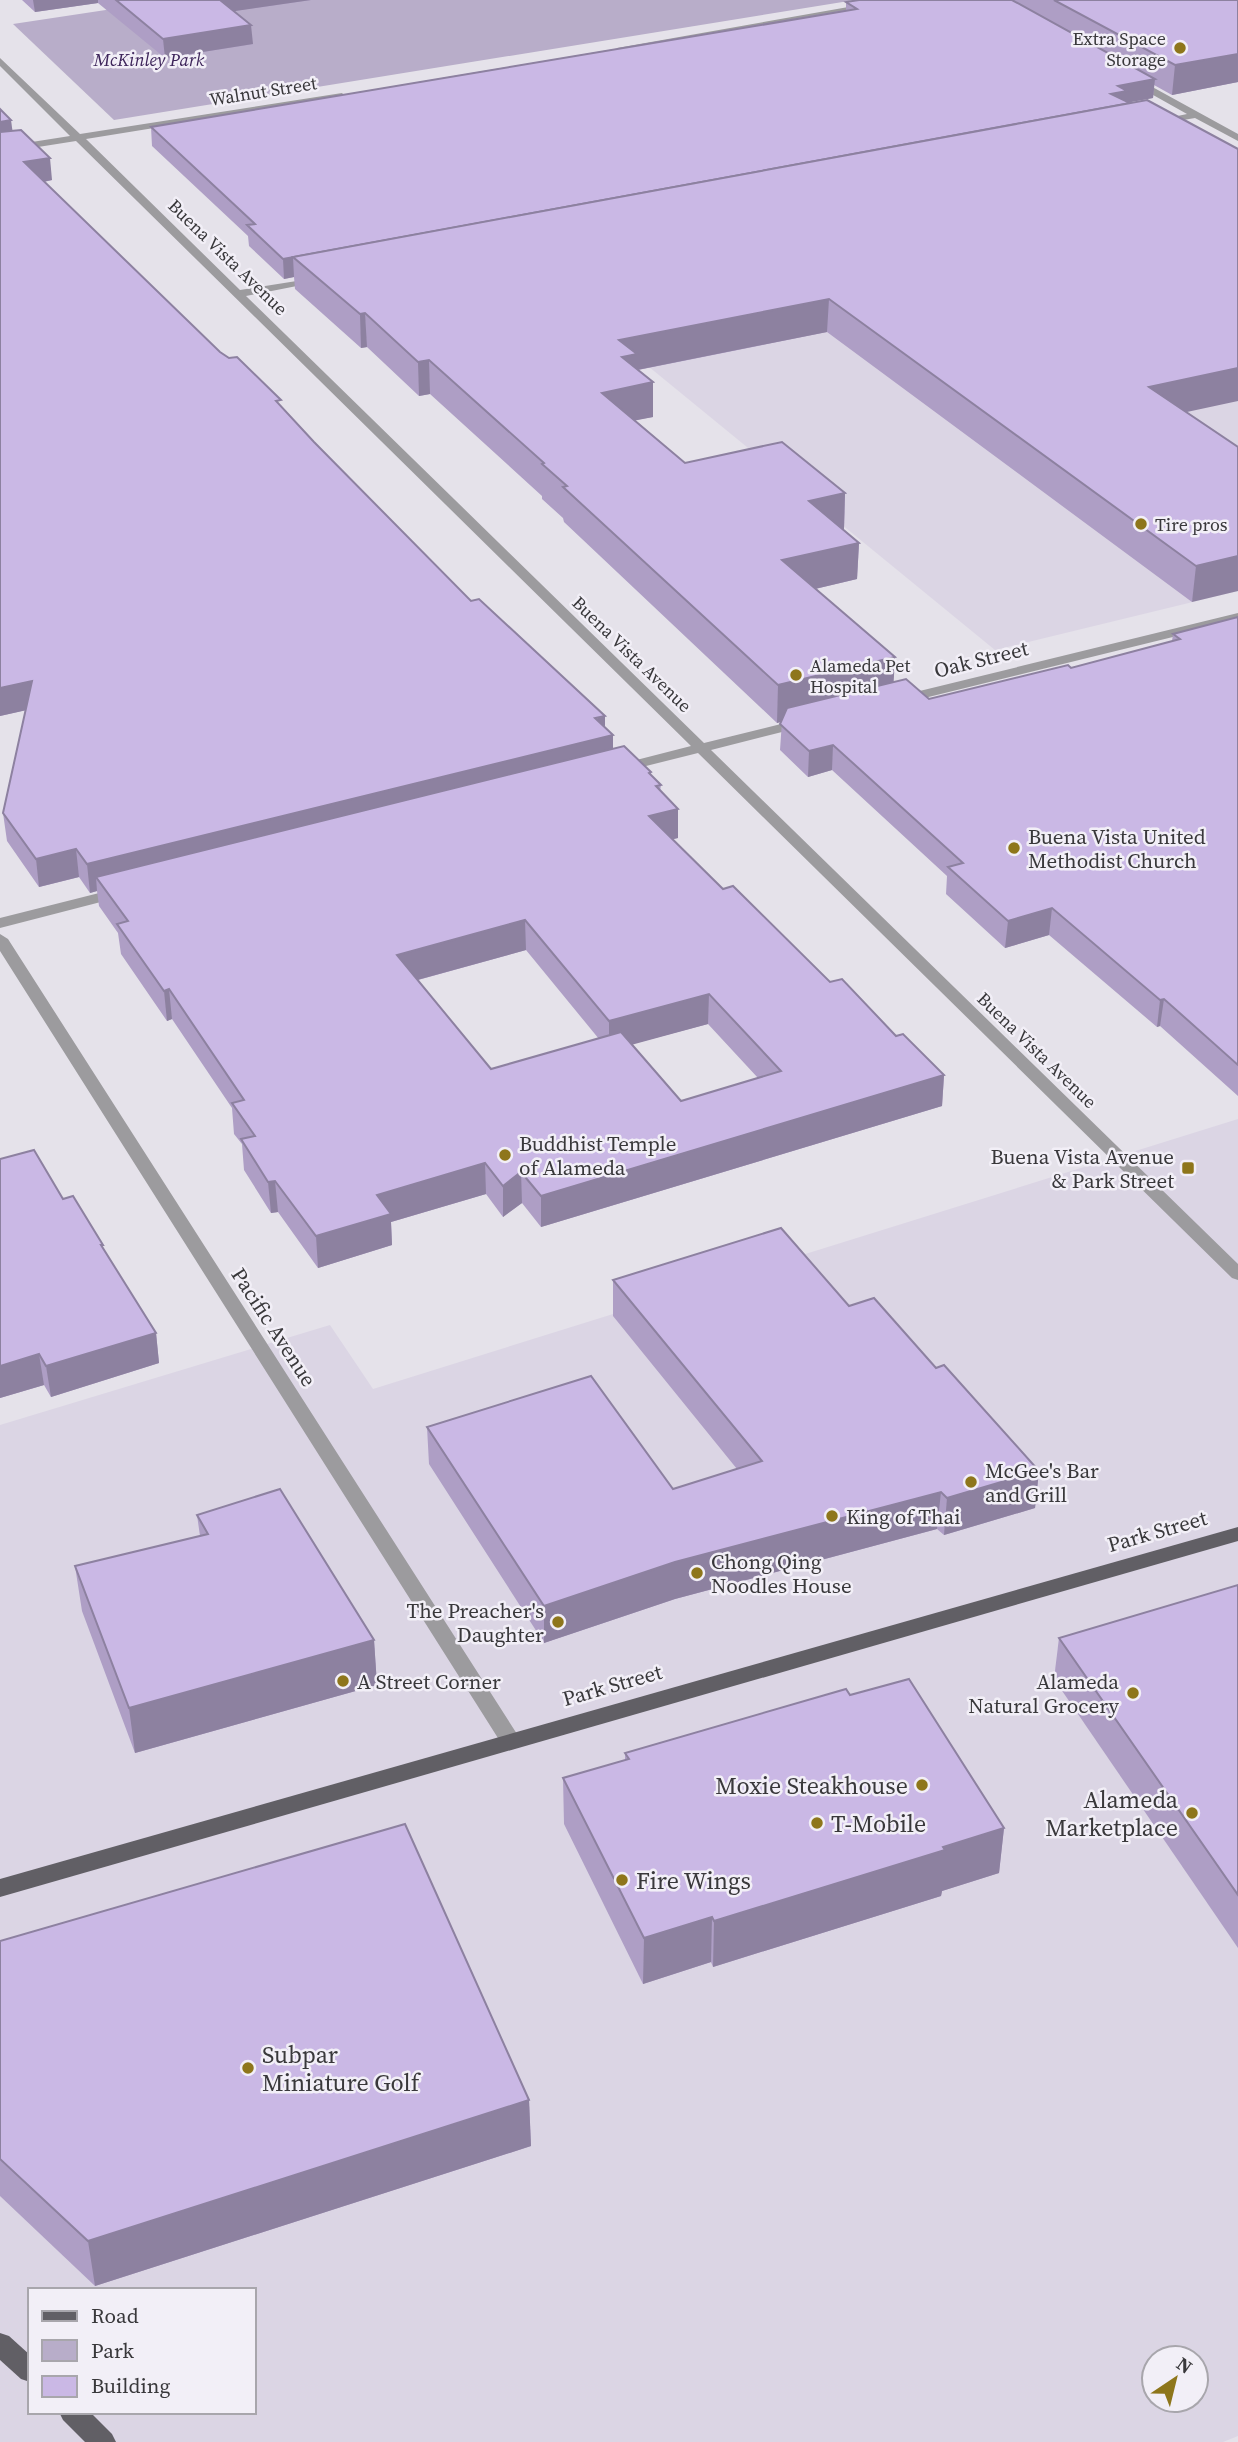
<svg xmlns="http://www.w3.org/2000/svg" width="1238" height="2442" font-family="'Source Serif 4',serif">
<style>
.built{fill:#dbd5e4;fill-rule:evenodd}
.green{fill:#b8adc9}
.lines{fill:none;stroke-linecap:round;stroke-linejoin:round}
.minor{fill:#9c9b9e;fill-rule:evenodd}
.major{fill:#615f65;fill-rule:evenodd}
.wall{fill:#ae9ec5;fill-rule:evenodd}
.shaded-wall{fill:#8d81a0}
.building{fill:#cab8e5;stroke:#8d81a0;stroke-width:2;fill-rule:evenodd}
.poi-dot{fill:#8e761b;stroke:#f2eff7;stroke-width:2.5}
.labels{text-anchor:middle;dominant-baseline:central;stroke-width:5;stroke-linejoin:round;paint-order:stroke}
.far-poi-label{font-size:18px;fill:#39383b;stroke:#f2eff7;text-anchor:start}
.far-park-label{font-size:18px;font-style:italic;fill:#3d245a;stroke:#f2eff7}
.far-street-label{font-size:18px;fill:#39383b;stroke:#f2eff7}
.street-label{font-size:21px;fill:#39383b;stroke:#f2eff7}
.poi-label{font-size:21px;fill:#39383b;stroke:#f2eff7;text-anchor:start}
.near-poi-label{font-size:24px;fill:#39383b;stroke:#f2eff7;text-anchor:start}
</style>
<rect width="100%" height="100%" fill="#e5e2ea"/>
<!-- built -->
<g class="built">
<path d="M1238,165V591L995,650L610,335Z"/>
<path d="M1238,1119V2436L1223,2442H0V1425L330,1325L373,1389ZM30,2290H254V2412H30ZM1154,2358H1196V2400H1154Z"/>
</g>
<!-- green -->
<path class="green" d="M172,0H855L114,120L13,24Z"/>
<g class="lines">
<!-- minor -->
<g class="minor">
<path d="M888,0H909L622,51L617,48Z"/>
<path d="M0,58L80,134L342,93L344,95L339,98L86,139L240,290L322,277V281L246,296L704,743L801,719L806,720V726L711,750L1238,1264V1280L1232,1278L698,753L618,773L613,772L611,769L613,766L691,746L76,141L0,153V147L70,136L0,66Z"/>
<path d="M1130,78H1136L1238,134V141L1195,118L1154,125V121L1187,114L1130,82Z"/>
<path d="M1238,613V621L900,704L893,700L895,697Z"/>
<path d="M119,888L127,893L124,896L0,928V918Z"/>
<path d="M0,934L8,939L517,1734L521,1740L517,1746L510,1748L503,1746L0,951Z"/>
</g>
<!-- major -->
<g class="major">
<path d="M1238,1527V1541L0,1897V1879Z"/>
<path d="M0,2333L9,2336L30,2355V2382L21,2379L0,2360Z"/>
<path d="M59,2412H90L112,2434L116,2442H85L63,2420Z"/>
</g>
</g>
<!-- wall -->
<g class="wall">
<path d="M22,0H311L234,11L253,44L165,58L98,3L35,12Z"/>
<path d="M859,0H1238V82L1172,95L1154,85L1153,98L1128,102L1186,412L1238,447L1192,602L827,332L638,370L653,417L635,420L685,463L845,493L844,529H843L859,543L857,579L815,589L894,682L929,699L1071,668L1172,641L1173,634L1238,617V1096L1160,1026L1157,1027L1049,935L1005,948L946,894L947,876L832,770L808,777L780,750L782,721L777,723L564,522L563,518L542,499V496L430,394L419,396L367,347L361,348L295,289L294,277L284,279L249,246L248,236L152,146L151,127L846,10V2Z"/>
<path d="M0,109L12,131L52,180L44,182L220,352L282,407L314,442L471,601L613,735V749L651,772V775L661,785L660,791L678,809V838L672,839L723,889L830,982L944,1075L942,1106L541,1227L522,1203L503,1217L486,1194L391,1222L392,1245L318,1268L278,1212L271,1213L244,1170L242,1144L234,1134L232,1108L172,1019L167,1021L121,954L118,933L99,906L97,891L90,893L79,877L39,887L7,841L3,813L26,710L0,716ZM526,950L599,1039L491,1069L418,980ZM708,1024L758,1078L681,1101L632,1044Z"/>
<path d="M0,1159L63,1199L104,1251L156,1333L159,1363L51,1397L44,1385L0,1398Z"/>
<path d="M613,1280L849,1306L936,1368L1039,1471L1035,1508L944,1535L937,1529L675,1599L544,1643L429,1464L427,1427L673,1489L737,1469L613,1316Z"/>
<path d="M197,1515L374,1640L377,1685L135,1753L82,1611L75,1566L200,1536Z"/>
<path d="M1238,1585V1948L1054,1679L1059,1638Z"/>
<path d="M850,1695L1004,1828L999,1873L942,1891L941,1896L713,1967L711,1962L643,1984L564,1824L563,1778L625,1760V1753Z"/>
<path d="M0,1941L529,2100L531,2146L95,2286L0,2196Z"/>
</g>
<!-- shaded-wall -->
<g class="shaded-wall">
<path d="M33,0H98V3L35,12Z"/>
<path d="M214,0H311L215,14Z"/>
<path d="M251,25L253,44L165,58L163,39Z"/>
<path d="M1238,54V82L1172,95L1175,65Z"/>
<path d="M1155,79L1153,98L293,257L294,277L284,279L283,259L1111,94L1118,86Z"/>
<path d="M11,120L14,142L0,145V122Z"/>
<path d="M50,158L52,180L27,185L24,162Z"/>
<path d="M829,299L827,332L637,370L653,382V417L602,427V393L619,340Z"/>
<path d="M365,313L367,347L361,348L360,314Z"/>
<path d="M429,360L430,394L419,396L418,362Z"/>
<path d="M1238,368V401L1145,421L1149,387Z"/>
<path d="M845,493L844,529L808,537L809,501Z"/>
<path d="M859,543L857,579L781,597L782,560Z"/>
<path d="M1238,556V591L1192,602L1196,566Z"/>
<path d="M895,657L893,694L777,723L778,685Z"/>
<path d="M32,681L36,708L0,716V688Z"/>
<path d="M605,716V737L613,735V763L96,877L97,891L90,893L87,864Z"/>
<path d="M833,745L832,770L808,777L809,751Z"/>
<path d="M678,809V838L649,845V816Z"/>
<path d="M76,849L79,877L39,887L36,859Z"/>
<path d="M1052,908L1049,935L1005,948L1008,921Z"/>
<path d="M525,920L526,950L399,985L397,955Z"/>
<path d="M169,989L172,1019L167,1021L164,991Z"/>
<path d="M709,994L708,1024L609,1051V1021Z"/>
<path d="M1164,999L1160,1026L1157,1027L1160,1000Z"/>
<path d="M944,1075L942,1106L541,1227V1196Z"/>
<path d="M485,1163L486,1194L391,1222L392,1245L318,1268L316,1236L377,1195Z"/>
<path d="M521,1172L522,1203L503,1217V1186Z"/>
<path d="M275,1181L278,1212L271,1213L268,1182Z"/>
<path d="M156,1333L159,1363L51,1397L46,1366Z"/>
<path d="M39,1354L44,1385L0,1398V1366Z"/>
<path d="M1039,1471L1035,1508L944,1535L947,1498Z"/>
<path d="M941,1492L937,1529L675,1599L544,1643V1606L675,1562Z"/>
<path d="M374,1640L377,1685L135,1753L129,1708Z"/>
<path d="M1004,1828L999,1873L942,1891L941,1896L713,1967L714,1921Z"/>
<path d="M712,1917L711,1962L643,1984L644,1938Z"/>
<path d="M529,2100L531,2146L95,2286L88,2241Z"/>
</g>
<!-- building -->
<g class="building">
<path d="M116,0H220L251,25L163,39Z"/>
<path d="M859,0H1012L1155,79L1118,86L1127,91L1111,94L1130,103L283,259L247,225L255,224L151,127L857,9L846,2Z"/>
<path d="M1054,0H1238V54L1175,65Z"/>
<path d="M1147,100L1238,149V368L1149,387L1238,447V556L1196,566L829,299L619,340L637,354L622,357L653,382L602,393L685,463L782,442L845,493L809,501L859,543L782,560L895,657L778,685L563,487L567,486L542,464L544,463L429,360L418,362L365,313L360,314L293,257Z"/>
<path d="M0,109L11,120L0,122Z"/>
<path d="M21,130L50,158L24,162L220,352L229,358L237,357L281,400L276,401L314,442L471,601L479,599L605,716L595,718L613,735L87,864L76,849L36,859L3,813L32,681L0,688V132Z"/>
<path d="M1238,617V1065L1164,999L1160,1000L1052,908L1008,921L948,867L963,863L833,745L809,751L780,724L787,708L906,679L929,699L1068,665L1071,668L1180,639L1173,634Z"/>
<path d="M624,746L651,772L649,773L661,785L656,786L678,809L649,816L723,889L733,886L830,982L842,979L896,1036L903,1034L944,1075L541,1196L521,1172L503,1186L485,1163L377,1195L391,1214L316,1236L275,1181L268,1182L241,1139L255,1136L232,1103L244,1100L169,989L164,991L117,924L128,921L96,877ZM525,920L609,1021L709,994L781,1071L681,1101L621,1032L491,1069L397,955Z"/>
<path d="M34,1150L63,1199L73,1196L103,1245H101L156,1333L46,1366L39,1354L0,1366V1159Z"/>
<path d="M781,1228L849,1306L874,1298L936,1368L944,1365L1039,1471L947,1498L941,1492L675,1562L544,1606L427,1427L591,1376L673,1489L762,1461L613,1280Z"/>
<path d="M280,1489L374,1640L129,1708L75,1566L208,1534L197,1515Z"/>
<path d="M1238,1585V1895L1059,1638Z"/>
<path d="M909,1679L1004,1828L943,1847L945,1850L714,1921L712,1917L644,1938L563,1778L629,1759L625,1753L846,1689L850,1695Z"/>
<path d="M405,1824L529,2100L88,2241L0,2159V1941Z"/>
</g>
<!-- markers -->
<g class="poi-dot">
<circle cx="1180" cy="48" r="7"/>
<circle cx="1141" cy="524" r="7"/>
<circle cx="796" cy="675" r="7"/>
<circle cx="1014" cy="848" r="7"/>
<circle cx="505" cy="1155" r="7"/>
<rect x="1181" y="1161" width="14" height="14" rx="3.5"/>
<circle cx="971" cy="1482" r="7"/>
<circle cx="832" cy="1516" r="7"/>
<circle cx="697" cy="1573" r="7"/>
<circle cx="558" cy="1622" r="7"/>
<circle cx="343" cy="1681" r="7"/>
<circle cx="1133" cy="1693" r="7"/>
<circle cx="922" cy="1785" r="7"/>
<circle cx="1192" cy="1813" r="7"/>
<circle cx="817" cy="1823" r="7"/>
<circle cx="622" cy="1880" r="7"/>
<circle cx="248" cy="2068" r="7"/>
</g>
<g class="labels">
<!-- far-poi labels -->
<g class="far-poi-label">
<text x="1166" y="38" text-anchor="end">Extra Space<tspan x="1166" dy="21">Storage</tspan></text>
<text x="1155" y="524">Tire pros</text>
<text x="810" y="665">Alameda Pet<tspan x="810" dy="21">Hospital</tspan></text>
</g>
<!-- far-park labels -->
<g class="far-park-label">
<text x="149" y="59">McKinley Park</text>
</g>
<!-- far-street labels -->
<g class="far-street-label">
<text transform="translate(263 91) rotate(-9)">Walnut Street</text>
<text transform="translate(228 257) rotate(44)">Buena Vista Avenue</text>
<text transform="translate(632 654) rotate(44)">Buena Vista Avenue</text>
<text transform="translate(1037 1050) rotate(44)">Buena Vista Avenue</text>
</g>
<!-- street labels -->
<g class="street-label">
<text transform="translate(981 659) rotate(-14)">Oak Street</text>
<text transform="translate(274 1327) rotate(57)">Pacific Avenue</text>
<text transform="translate(1157 1531) rotate(-16)">Park Street</text>
<text transform="translate(612 1685) rotate(-16)">Park Street</text>
</g>
<!-- poi labels -->
<g class="poi-label">
<text x="1028" y="836">Buena Vista United<tspan x="1028" dy="24">Methodist Church</tspan></text>
<text x="519" y="1143">Buddhist Temple<tspan x="519" dy="24">of Alameda</tspan></text>
<text x="1174" y="1156" text-anchor="end">Buena Vista Avenue<tspan x="1174" dy="24">&amp; Park Street</tspan></text>
<text x="985" y="1470">McGee's Bar<tspan x="985" dy="24">and Grill</tspan></text>
<text x="846" y="1516">King of Thai</text>
<text x="711" y="1561">Chong Qing<tspan x="711" dy="24">Noodles House</tspan></text>
<text x="544" y="1610" text-anchor="end">The Preacher's<tspan x="544" dy="24">Daughter</tspan></text>
<text x="357" y="1681">A Street Corner</text>
<text x="1119" y="1681" text-anchor="end">Alameda<tspan x="1119" dy="24">Natural Grocery</tspan></text>
</g>
<!-- near-poi labels -->
<g class="near-poi-label">
<text x="908" y="1785" text-anchor="end">Moxie Steakhouse</text>
<text x="1178" y="1799" text-anchor="end">Alameda<tspan x="1178" dy="28">Marketplace</tspan></text>
<text x="831" y="1823">T-Mobile</text>
<text x="636" y="1880">Fire Wings</text>
<text x="262" y="2054">Subpar<tspan x="262" dy="28">Miniature Golf</tspan></text>
</g>
</g>
<!-- legend -->
<rect x="28" y="2288" width="228" height="126" fill="#f2eff7" stroke="#a8a6ac" stroke-width="2"/>
<rect x="42" y="2311" width="35" height="10" fill="#615f65" stroke="#a8a6ac" stroke-width="2"/>
<text x="91" y="2323" font-size="21" fill="#39383b">Road</text>
<rect x="42" y="2340" width="35" height="21" fill="#b8adc9" stroke="#a8a6ac" stroke-width="2"/>
<text x="91" y="2358" font-size="21" fill="#39383b">Park</text>
<rect x="42" y="2376" width="35" height="21" fill="#cab8e5" stroke="#a8a6ac" stroke-width="2"/>
<text x="91" y="2393" font-size="21" fill="#39383b">Building</text>
<!-- north arrow -->
<g transform="translate(1175 2379) rotate(35)"><circle r="33" fill="#f2eff7" stroke="#a8a6ac" stroke-width="2"/>
<path d="M0-5L12 26L0 18L-12 26Z" fill="#8e761b"/>
<text y="-10" font-size="19" font-weight="bold" text-anchor="middle" fill="#39383b">N</text>
</g>
</svg>
